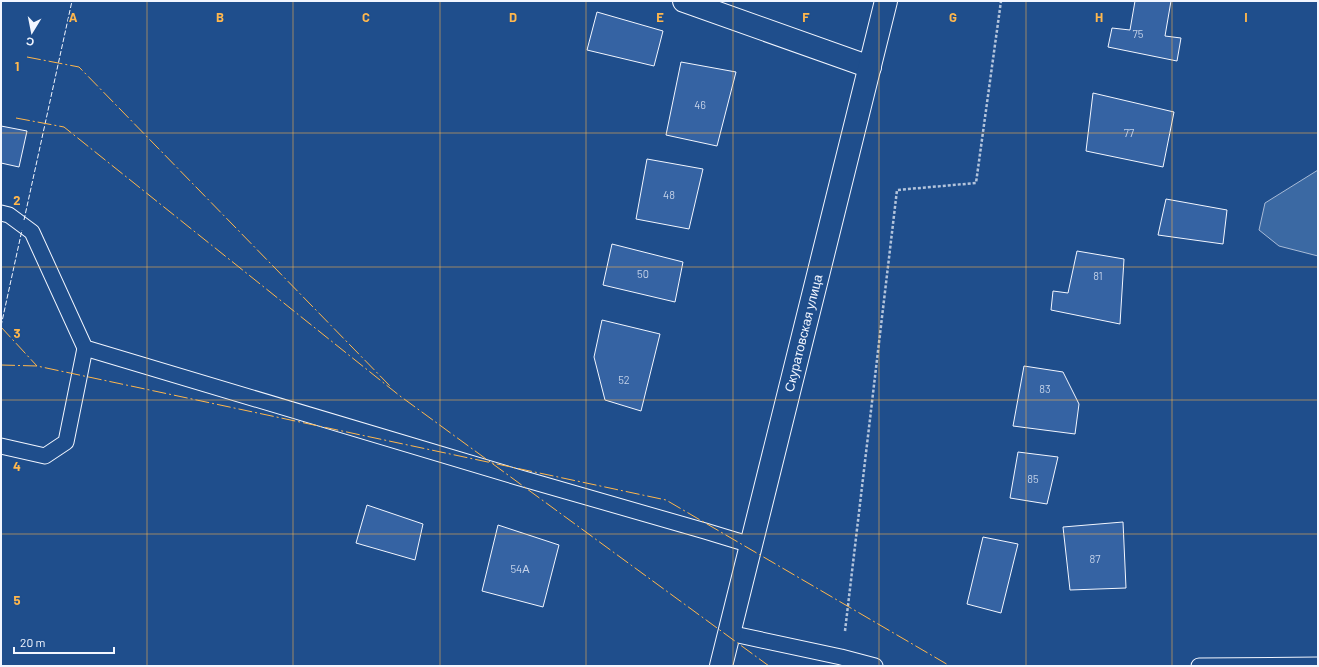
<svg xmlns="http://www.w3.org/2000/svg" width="1319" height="667" font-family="Barlow,sans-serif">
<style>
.water{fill:#3b69a3;stroke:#a8bbd7}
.building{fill:#3563a3;stroke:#f2f6ff}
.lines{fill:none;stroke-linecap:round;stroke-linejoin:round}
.service-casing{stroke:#f2f6ff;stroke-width:17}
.minor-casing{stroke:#f2f6ff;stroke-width:24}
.tertiary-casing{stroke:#f2f6ff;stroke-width:24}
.path{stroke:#b3c4dc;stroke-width:2.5;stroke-dasharray:3 2;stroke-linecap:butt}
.service{stroke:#1f4e8c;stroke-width:15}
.minor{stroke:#1f4e8c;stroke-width:22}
.tertiary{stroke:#1f4e8c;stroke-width:22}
.fence{stroke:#f2f6ff;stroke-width:1;stroke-dasharray:5 2;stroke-linecap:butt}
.power{stroke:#ffb74d;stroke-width:1;stroke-dasharray:14 3 2 3;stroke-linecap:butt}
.grid{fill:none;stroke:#ffb74d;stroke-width:1;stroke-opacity:0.55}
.labels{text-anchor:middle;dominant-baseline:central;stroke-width:3;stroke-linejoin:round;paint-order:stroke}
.number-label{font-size:11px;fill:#c3d1e8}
.street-label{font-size:13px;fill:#f2f6ff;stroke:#1f4e8c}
.grid-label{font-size:13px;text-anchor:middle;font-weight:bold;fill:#ffb74d;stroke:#1f4e8c;stroke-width:3;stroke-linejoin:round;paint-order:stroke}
</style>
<rect width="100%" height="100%" fill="#1f4e8c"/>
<!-- water -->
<path class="water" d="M1318,170V256L1279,246L1259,230L1265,203Z"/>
<!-- building -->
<g class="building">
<path d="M1135,1H1171L1165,36L1181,38L1177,61L1108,47L1112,28L1130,30Z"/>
<path d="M597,12L663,31L654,66L587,50Z"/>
<path d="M681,62L736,72L717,146L666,135Z"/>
<path d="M1093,93L1174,112L1163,167L1086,151Z"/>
<path d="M1,126L27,131L19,167L1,163Z"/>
<path d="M647,159L703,169L689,229L636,219Z"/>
<path d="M1166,199L1227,210L1223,244L1158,235Z"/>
<path d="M612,244L683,262L675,302L603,285Z"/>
<path d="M1077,251L1124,259L1120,324L1051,310L1053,291L1068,293Z"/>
<path d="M602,320L660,334L641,411L605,400L594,357Z"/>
<path d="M1024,366L1063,372L1079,404L1075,434L1013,426Z"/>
<path d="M1018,452L1058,457L1047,504L1010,498Z"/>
<path d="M367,505L423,524L415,560L356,543Z"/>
<path d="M1123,522L1126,588L1070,590L1063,527Z"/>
<path d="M498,525L559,545L543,607L482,591Z"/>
<path d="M983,537L1018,544L1001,613L967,604Z"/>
</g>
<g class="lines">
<defs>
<g id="service">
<path d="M1,213L9,215L32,232L85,348L517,477L705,531L751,545"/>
<path d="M1,446L45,456L66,442L85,348"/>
<path d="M729,633L841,657L875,666"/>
<path d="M1199,666L1318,665"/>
</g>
<path id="minor" d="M684,1L870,67"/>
<path id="tertiary" d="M721,666L886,1"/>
</defs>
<!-- service casing -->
<use href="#service" class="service-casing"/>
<!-- minor casing -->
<use href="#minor" class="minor-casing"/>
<!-- tertiary casing -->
<use href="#tertiary" class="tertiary-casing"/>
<!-- path -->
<path class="path" d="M845,631L897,190L976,183L1001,1"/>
<!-- service -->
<use href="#service" class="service"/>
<!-- minor -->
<use href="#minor" class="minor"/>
<!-- tertiary -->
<use href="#tertiary" class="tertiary"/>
<!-- fence -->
<g class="fence">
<path d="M24,220L72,1"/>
<path d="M1,326L22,230"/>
</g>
<!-- power -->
<g class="power">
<path d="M27,57L79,67L390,386"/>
<path d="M16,118L64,127L400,396L769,666"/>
<path d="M1,327L37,366"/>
<path d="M1,365L37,366L666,500L950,666"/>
</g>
</g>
<!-- grid -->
<path class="grid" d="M147,1V666M293,1V666M440,1V666M586,1V666M733,1V666M879,1V666M1026,1V666M1172,1V666M1,133H1318M1,267H1318M1,400H1318M1,534H1318"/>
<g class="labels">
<!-- number labels -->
<g class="number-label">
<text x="1138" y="33">75</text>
<text x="700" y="104">46</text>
<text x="1129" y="132">77</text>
<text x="669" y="194">48</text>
<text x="643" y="273">50</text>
<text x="1098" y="275">81</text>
<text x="624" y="379">52</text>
<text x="1045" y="388">83</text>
<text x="1033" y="478">85</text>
<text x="1095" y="558">87</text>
<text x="520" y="568">54А</text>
</g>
<!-- street labels -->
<g class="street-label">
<text transform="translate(803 333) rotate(-76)">Скуратовская улица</text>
</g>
</g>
<g class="grid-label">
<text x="73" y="22">A</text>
<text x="220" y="22">B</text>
<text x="366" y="22">C</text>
<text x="513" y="22">D</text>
<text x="660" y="22">E</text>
<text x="806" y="22">F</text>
<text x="953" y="22">G</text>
<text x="1099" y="22">H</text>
<text x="1246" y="22">I</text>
<text x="17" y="71">1</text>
<text x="17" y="205">2</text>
<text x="17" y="338">3</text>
<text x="17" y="471">4</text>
<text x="17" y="605">5</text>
</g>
<!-- border -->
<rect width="1319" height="667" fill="none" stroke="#f2f6ff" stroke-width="4"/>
<!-- north arrow -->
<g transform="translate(32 32) rotate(190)" stroke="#1f4e8c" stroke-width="3" paint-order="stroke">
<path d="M0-3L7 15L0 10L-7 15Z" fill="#f2f6ff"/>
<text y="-6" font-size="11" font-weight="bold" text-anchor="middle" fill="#f2f6ff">С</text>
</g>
<!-- scale -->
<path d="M14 647v6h100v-6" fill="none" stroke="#f2f6ff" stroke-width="2"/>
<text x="20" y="647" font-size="12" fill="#f2f6ff" stroke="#1f4e8c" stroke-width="3" paint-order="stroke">20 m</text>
</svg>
